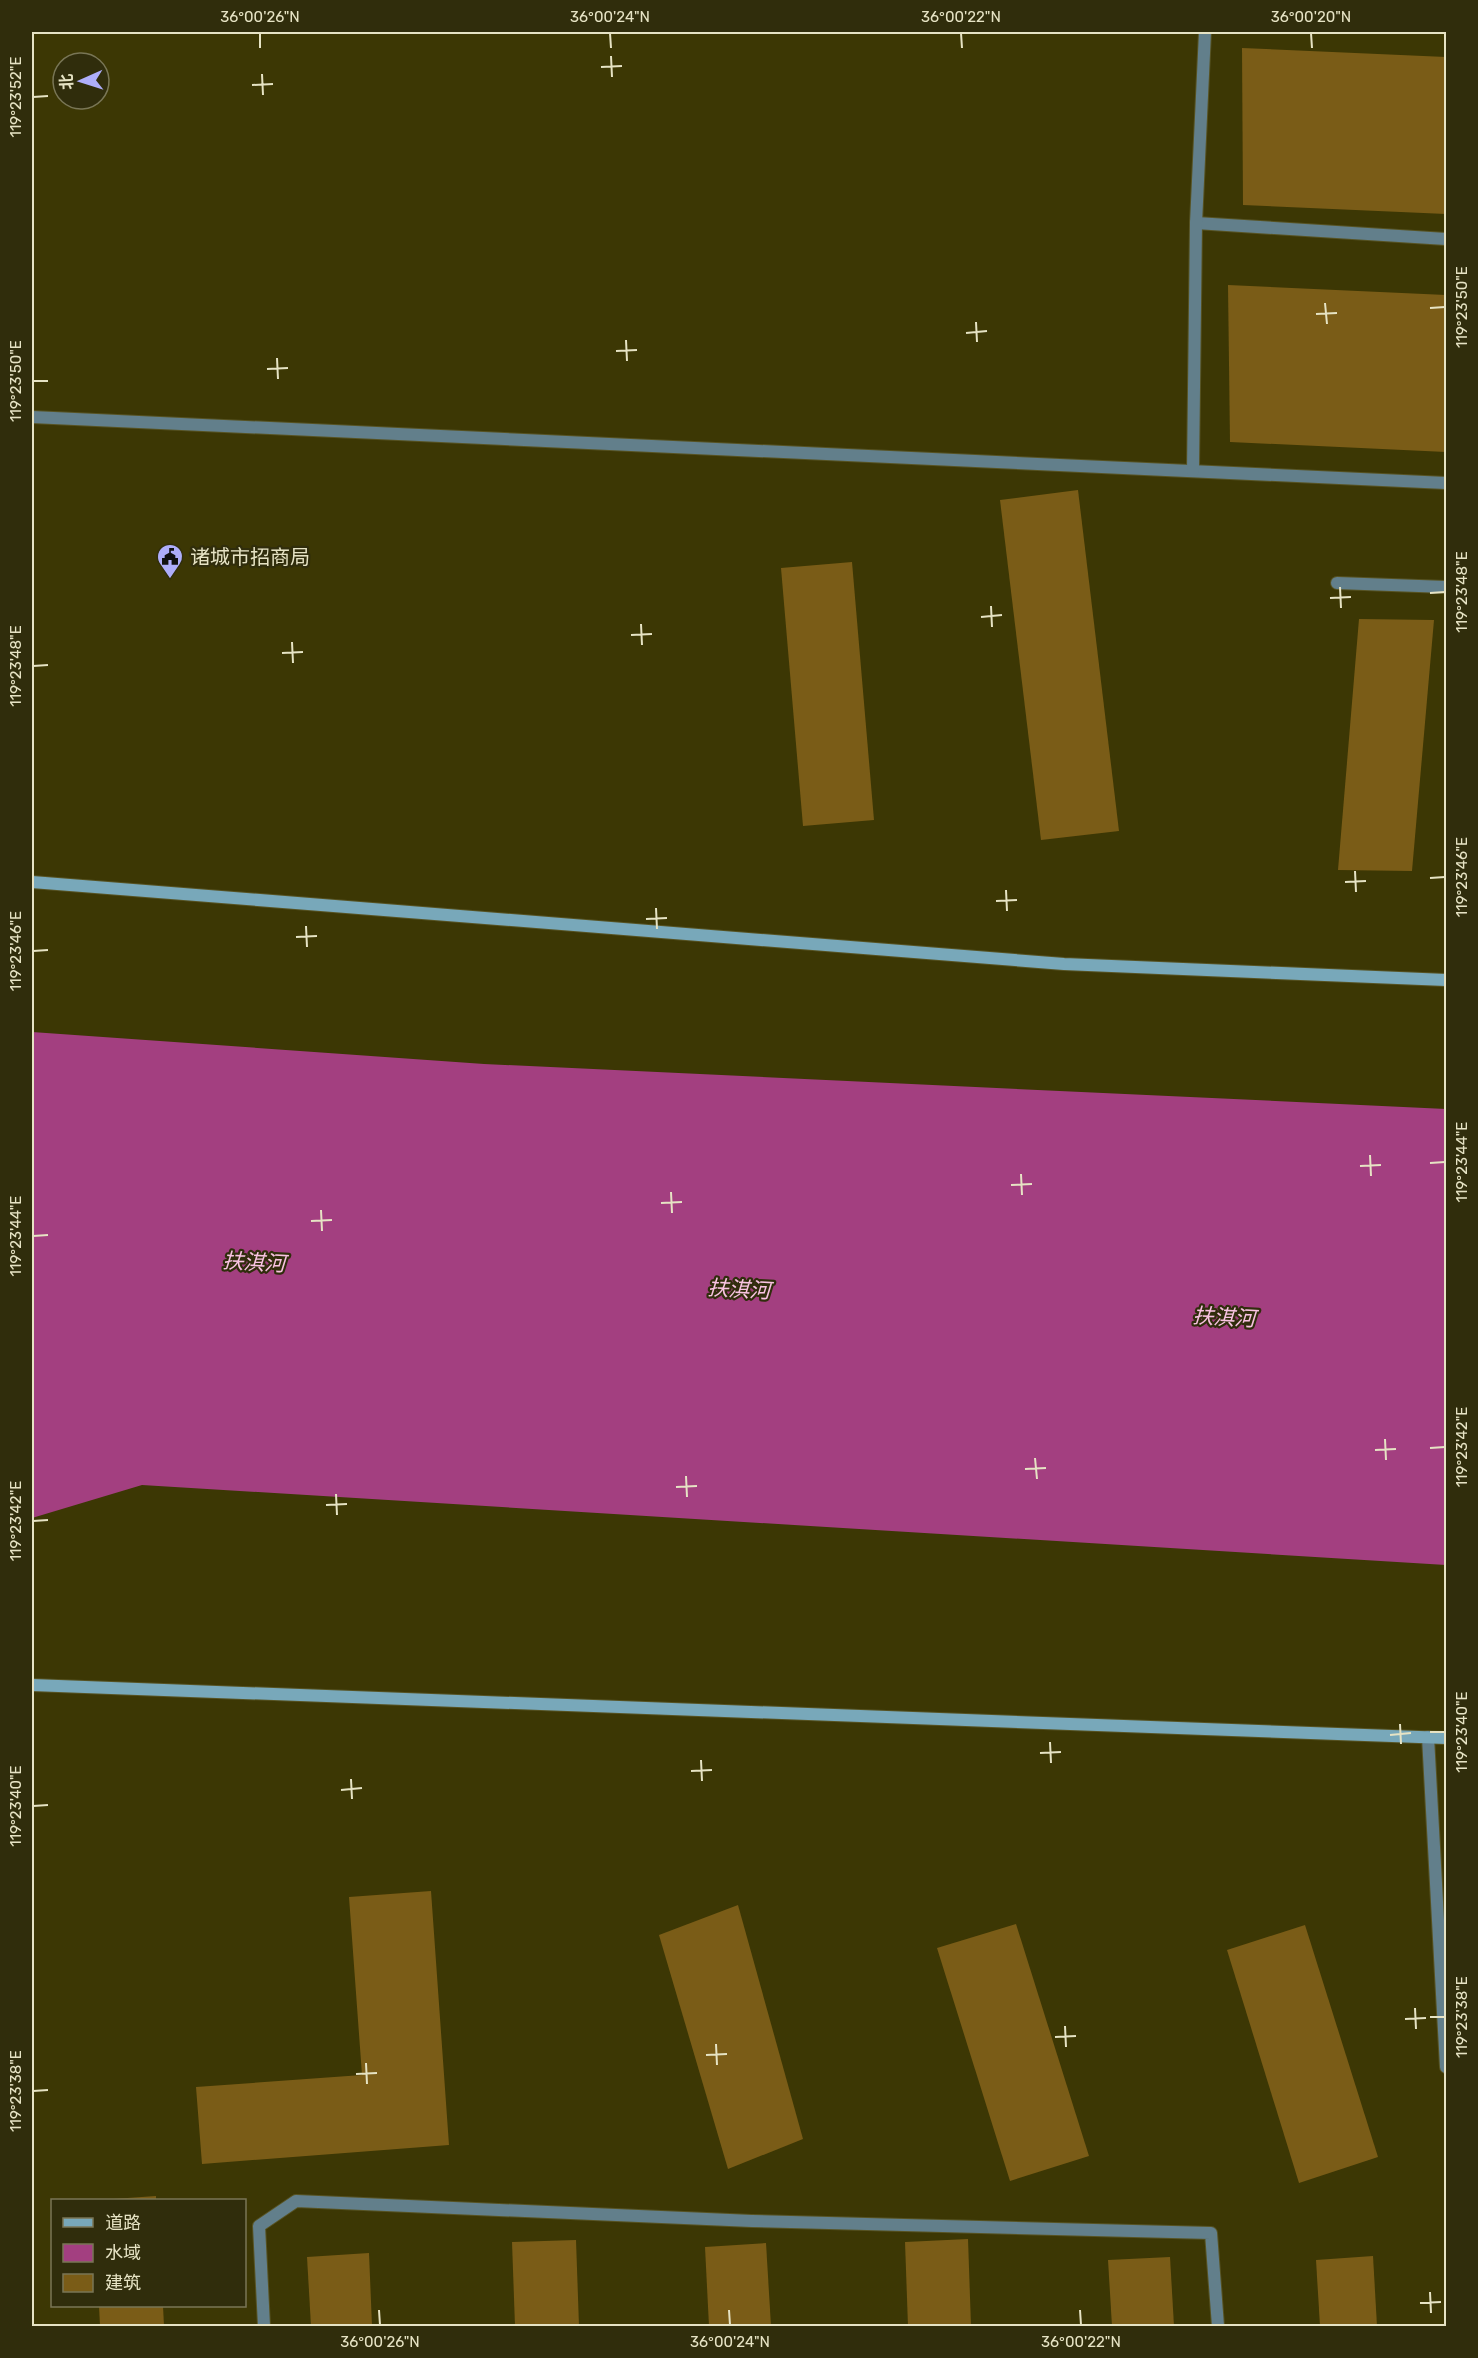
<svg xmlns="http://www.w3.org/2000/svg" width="1478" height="2358" font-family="Rubik,'Noto Sans SC',sans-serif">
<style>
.water{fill:#a33f80}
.building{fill:#7a5c17}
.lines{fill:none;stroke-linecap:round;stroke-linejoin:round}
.lane-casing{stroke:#575323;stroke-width:14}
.street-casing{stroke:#575323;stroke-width:14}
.secondary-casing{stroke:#575323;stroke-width:14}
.lane{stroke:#627f8b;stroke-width:12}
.street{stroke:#627f8b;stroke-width:12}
.secondary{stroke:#78a8ba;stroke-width:12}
.ticks{fill:none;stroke:#e6e3c4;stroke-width:2}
.labels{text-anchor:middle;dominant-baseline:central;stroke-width:4.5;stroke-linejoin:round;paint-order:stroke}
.poi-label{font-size:20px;fill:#e6e3c4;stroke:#302d0c;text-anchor:start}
.water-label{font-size:21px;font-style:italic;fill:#f9c3e2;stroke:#302d0c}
.neatline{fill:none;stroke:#e6e3c4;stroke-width:2}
.ticks-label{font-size:15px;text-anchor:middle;fill:#e6e3c4}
</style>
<rect width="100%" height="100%" fill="#3c3704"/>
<!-- water -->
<path class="water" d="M32,1032L484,1064L1446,1109V1565L142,1485L32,1518Z"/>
<!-- building -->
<g class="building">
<path d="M1242,48L1446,57V214L1243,205Z"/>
<path d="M1228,285L1446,295V452L1230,442Z"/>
<path d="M1078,490L1119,831L1041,840L1000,500Z"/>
<path d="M852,562L874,820L803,826L781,568Z"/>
<path d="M1359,619L1434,620L1412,871L1338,870Z"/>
<path d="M431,1891L449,2145L202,2164L196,2087L362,2075L349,1897Z"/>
<path d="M738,1905L803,2139L728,2169L659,1935Z"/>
<path d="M1016,1924L1089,2156L1010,2181L937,1948Z"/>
<path d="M1305,1925L1378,2157L1299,2183L1227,1950Z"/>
<path d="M156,2196V2200H113V2199Z"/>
<path d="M968,2239L971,2326H908L905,2242Z"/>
<path d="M576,2240L579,2326H515L512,2242Z"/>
<path d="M766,2243L771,2326H709L705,2247Z"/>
<path d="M369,2253L372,2326H311L307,2257Z"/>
<path d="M1373,2256L1377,2326H1320L1316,2260Z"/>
<path d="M1170,2257L1174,2326H1112L1108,2260Z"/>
<path d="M99,2306H163L164,2326H100Z"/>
</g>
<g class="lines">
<defs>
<g id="lane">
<path d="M1196,223L1446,239"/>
<path d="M32,417L1446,483"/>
<path d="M1193,471L1196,223L1205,32"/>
<path d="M1337,583L1446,587"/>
</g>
<g id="street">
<path d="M1428,1737L1446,2067"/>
<path d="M264,2326L259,2226L296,2201L752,2221L1211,2233L1218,2326"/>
</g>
<g id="secondary">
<path d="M32,882L1064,964L1446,980"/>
<path d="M32,1685L1446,1738"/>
</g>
</defs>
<!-- lane casing -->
<use href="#lane" class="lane-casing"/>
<!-- street casing -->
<use href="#street" class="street-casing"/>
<!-- secondary casing -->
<use href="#secondary" class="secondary-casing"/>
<!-- lane -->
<use href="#lane" class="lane"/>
<!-- street -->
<use href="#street" class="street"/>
<!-- secondary -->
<use href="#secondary" class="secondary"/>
</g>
<!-- ticks -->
<path class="ticks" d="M260,33V48M610,33L611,48M961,33L962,48M1311,33L1312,48M611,56L612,77M601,67L622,66M262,74L263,95M252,85L273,84M33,97L48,96M1325,303L1327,324M1430,308L1445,307M1316,314L1337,313M976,322L977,342M966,333L987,331M626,340L627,361M616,351L637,350M277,358L278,379M267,369L288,368M33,381H48M1340,587L1341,608M1430,593L1445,592M1330,598L1351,597M991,606L992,627M981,617L1002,615M641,624L642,645M631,635L652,634M292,642L293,663M282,653L303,652M33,666L48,665M1355,871L1356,892M1430,878L1445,877M1345,882L1366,881M1006,890L1007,911M996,901L1017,900M656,908L657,929M646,919L667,918M306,926L307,947M296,937L317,936M33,951L48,950M1370,1155L1371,1176M1430,1163L1445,1162M1360,1166L1381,1165M1021,1174L1022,1195M1011,1185L1032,1184M671,1192L672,1213M661,1203L682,1202M321,1210L322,1231M311,1221L332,1220M33,1236L48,1235M1385,1439L1386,1460M1430,1448L1445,1447M1375,1450L1396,1449M1035,1458L1037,1479M1025,1469L1046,1468M686,1476L687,1497M676,1487L697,1486M336,1494L337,1515M326,1505L347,1504M33,1521L48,1520M1400,1724L1401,1744M1430,1732H1445M1390,1735L1411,1733M1050,1742L1051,1763M1040,1753L1061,1752M701,1760L702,1781M691,1771L712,1770M351,1779L352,1799M341,1790L362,1788M33,1806L48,1805M1415,2008L1416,2029M1430,2017H1445M1405,2019L1426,2018M1065,2026L1066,2047M1055,2037L1076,2036M716,2044L717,2065M706,2055L727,2054M366,2063L367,2084M356,2074L377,2073M33,2091L48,2090M1430,2292L1431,2313M1420,2303L1441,2302M379,2310L380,2325M729,2310L730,2325M1080,2310L1081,2325"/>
<!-- icons -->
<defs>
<symbol id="civic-pin" viewBox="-11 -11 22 30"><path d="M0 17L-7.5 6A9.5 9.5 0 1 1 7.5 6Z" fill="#aeaefa" stroke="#302d0c"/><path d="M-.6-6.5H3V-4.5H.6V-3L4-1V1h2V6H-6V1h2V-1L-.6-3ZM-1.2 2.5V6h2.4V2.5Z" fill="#111"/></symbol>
</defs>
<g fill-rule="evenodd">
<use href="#civic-pin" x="155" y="542" width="30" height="40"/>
</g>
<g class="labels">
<!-- poi labels -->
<g class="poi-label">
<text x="190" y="557">诸城市招商局</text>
</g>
<!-- water labels -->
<g class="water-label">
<text transform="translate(254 1262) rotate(3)">扶淇河</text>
<text transform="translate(739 1289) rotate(3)">扶淇河</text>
<text transform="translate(1224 1317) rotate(3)">扶淇河</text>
</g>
</g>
<!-- border -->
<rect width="1478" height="2358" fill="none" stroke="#302d0c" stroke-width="66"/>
<!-- legend -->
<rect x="51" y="2199" width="195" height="108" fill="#302d0c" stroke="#797656" stroke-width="1.5"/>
<rect x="63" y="2218" width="30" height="9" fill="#78a8ba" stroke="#797656" stroke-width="1.5"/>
<text x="105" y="2229" font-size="18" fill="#e6e3c4">道路</text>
<rect x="63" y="2244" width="30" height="18" fill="#a33f80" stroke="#797656" stroke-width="1.5"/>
<text x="105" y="2259" font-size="18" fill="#e6e3c4">水域</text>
<rect x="63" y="2274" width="30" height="18" fill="#7a5c17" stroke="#797656" stroke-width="1.5"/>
<text x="105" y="2289" font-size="18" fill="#e6e3c4">建筑</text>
<!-- north arrow -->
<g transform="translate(81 81) rotate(267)"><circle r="28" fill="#302d0c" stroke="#797656" stroke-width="1.5"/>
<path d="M0-4.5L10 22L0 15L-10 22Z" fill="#aeaefa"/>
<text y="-9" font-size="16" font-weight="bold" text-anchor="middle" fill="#e6e3c4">北</text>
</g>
<rect x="33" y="33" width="1412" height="2292" class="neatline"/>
<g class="ticks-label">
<text x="260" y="22">36°00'26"N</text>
<text x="610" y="22">36°00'24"N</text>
<text x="961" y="22">36°00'22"N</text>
<text x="1311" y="22">36°00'20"N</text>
<text transform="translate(16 97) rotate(-90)" y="5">119°23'52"E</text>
<text transform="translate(1462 307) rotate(-90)" y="5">119°23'50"E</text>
<text transform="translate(16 381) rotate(-90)" y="5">119°23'50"E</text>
<text transform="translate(1462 592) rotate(-90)" y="5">119°23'48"E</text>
<text transform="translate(16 666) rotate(-90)" y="5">119°23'48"E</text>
<text transform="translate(1462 877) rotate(-90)" y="5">119°23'46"E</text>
<text transform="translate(16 951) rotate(-90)" y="5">119°23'46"E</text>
<text transform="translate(1462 1162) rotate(-90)" y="5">119°23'44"E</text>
<text transform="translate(16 1236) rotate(-90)" y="5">119°23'44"E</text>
<text transform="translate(1462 1447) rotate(-90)" y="5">119°23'42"E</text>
<text transform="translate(16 1521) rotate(-90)" y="5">119°23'42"E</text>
<text transform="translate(1462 1732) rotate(-90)" y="5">119°23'40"E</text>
<text transform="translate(16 1806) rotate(-90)" y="5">119°23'40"E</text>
<text transform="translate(1462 2017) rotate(-90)" y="5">119°23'38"E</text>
<text transform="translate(16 2091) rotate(-90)" y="5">119°23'38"E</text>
<text x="380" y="2347">36°00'26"N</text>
<text x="730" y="2347">36°00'24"N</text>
<text x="1081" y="2347">36°00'22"N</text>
</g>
</svg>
